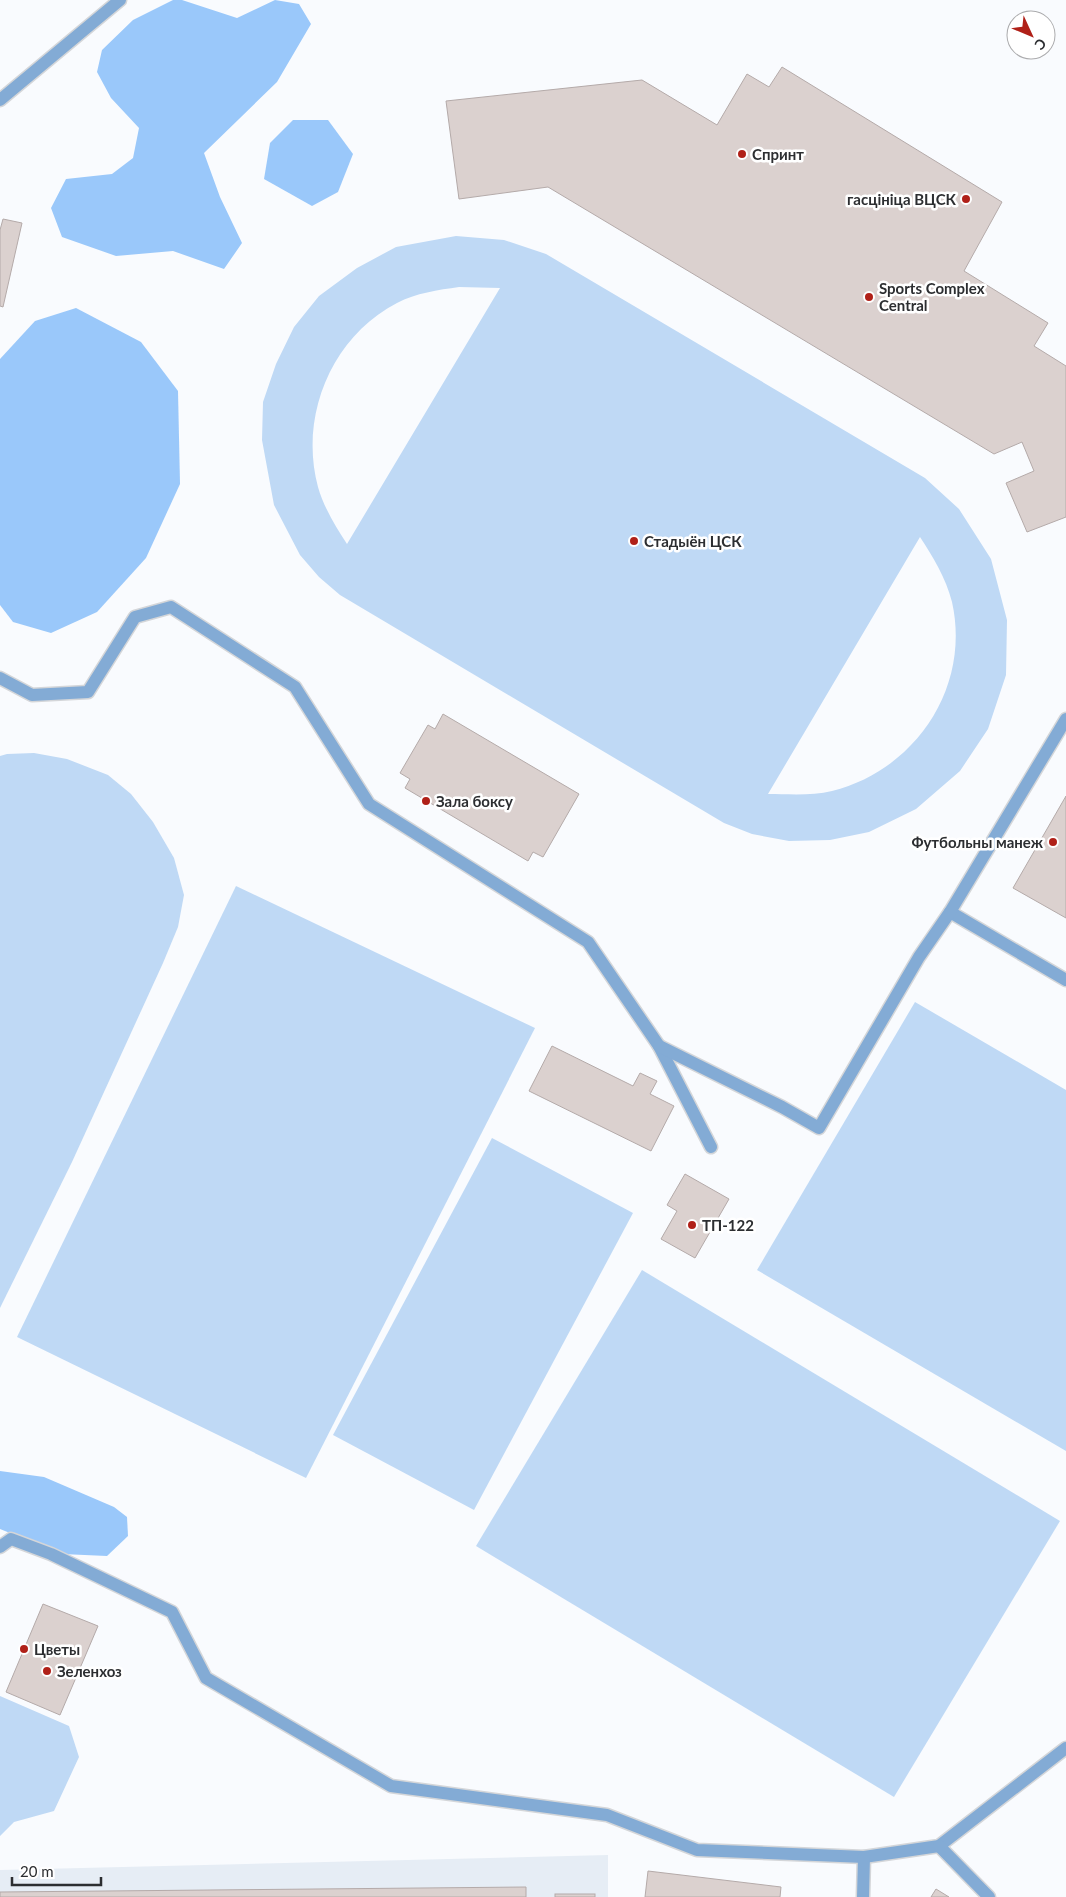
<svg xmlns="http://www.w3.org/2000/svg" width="1066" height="1897" font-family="Lato,sans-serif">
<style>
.built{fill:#e6edf5}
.green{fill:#bfd9f5;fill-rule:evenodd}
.forest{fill:#9ac8fa}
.building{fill:#dbd1cf;stroke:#b4aaa9}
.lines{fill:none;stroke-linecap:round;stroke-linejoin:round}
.service-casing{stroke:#d4d6d9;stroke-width:15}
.service{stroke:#83abd5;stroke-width:12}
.poi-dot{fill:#b02018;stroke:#fff;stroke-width:2}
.labels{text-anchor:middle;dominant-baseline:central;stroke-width:5;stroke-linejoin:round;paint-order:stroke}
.poi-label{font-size:15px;font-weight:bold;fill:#2c2e31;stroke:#fff;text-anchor:start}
</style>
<rect width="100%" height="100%" fill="#f9fbfe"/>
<!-- built -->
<path class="built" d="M608,1855V1897H0V1870Z"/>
<!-- green -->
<g class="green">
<path d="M456,236L504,240L546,254L925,478L959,509L991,559L1007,620L1006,675L988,729L960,771L916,809L869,832L830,840L789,841L752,834L724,823L340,595L319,577L300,555L274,505L262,440L263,402L276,364L294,327L319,296L357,268L396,247ZM459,287L500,288L347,544C336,527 324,508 318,487C299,417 331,337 397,303C416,293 438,290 459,287ZM920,537C933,557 946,578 952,602C971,687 916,770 832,791C812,796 788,794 768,794Z"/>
<path d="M34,753L67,759L108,775L131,794L153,822L174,858L184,895L178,927L163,963L72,1162L0,1308V756L7,754Z"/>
<path d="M236,886L535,1028L306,1478L17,1337Z"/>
<path d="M915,1002L1066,1090V1451L757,1270Z"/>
<path d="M492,1138L633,1213L474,1510L333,1435Z"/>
<path d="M642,1270L1060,1521L894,1797L476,1546Z"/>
<path d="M0,1696L69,1726L79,1757L54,1811L14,1822L0,1836Z"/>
</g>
<!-- forest -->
<g class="forest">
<path d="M173,0H182L237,18L275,0L299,4L311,24L277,82L204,153L220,197L242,243L224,269L173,251L116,256L62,237L51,208L66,179L112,174L133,158L139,128L111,98L97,72L102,50L133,20Z"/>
<path d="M293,120H328L353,154L338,192L312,206L264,179L270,143Z"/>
<path d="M76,308L141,342L178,391L180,484L146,558L97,612L51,633L13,622L0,605V359L35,321Z"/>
<path d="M0,1471L44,1477L114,1507L127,1517L128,1536L107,1556L62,1554L0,1529Z"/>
</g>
<!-- building -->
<g class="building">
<path d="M782,67L1002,202L964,271L1048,323L1034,346L1066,366V517L1027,532L1006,483L1034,471L1022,442L994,454L548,187L459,199L446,101L642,80L717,125L747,74L769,87Z"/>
<path d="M3,219L22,223L3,307L0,306V230Z"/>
<path d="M443,714L579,794L543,857L533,852L528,861L405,788L410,779L400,773L428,725L435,729Z"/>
<path d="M1066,796V918L1013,888Z"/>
<path d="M552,1046L633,1086L640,1073L657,1081L650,1094L674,1106L651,1151L529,1091Z"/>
<path d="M685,1174L729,1199L695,1258L661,1239L677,1211L667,1205Z"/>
<path d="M43,1604L98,1626L60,1715L6,1692Z"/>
<path d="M648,1871L781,1887L780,1897H645Z"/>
<path d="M526,1887V1897H0V1892Z"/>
<path d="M936,1889L949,1897H931Z"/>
<rect x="555" y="1894" width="40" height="3"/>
</g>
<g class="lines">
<defs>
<g id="service">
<path d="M0,100L120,0"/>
<path d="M0,678L32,695L88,692L135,617L171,607L295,687L369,804L588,942L659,1046L711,1147"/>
<path d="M950,912L1066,980"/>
<path d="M659,1046L782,1107L819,1128L919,957L950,912L1066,719"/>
<path d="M0,1547L11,1539L51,1554L172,1612L206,1678L391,1786L607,1815L697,1850L864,1857L939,1846L1066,1748"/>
<path d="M939,1846L989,1897"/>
<path d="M863,1897L864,1857"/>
</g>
</defs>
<!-- service casing -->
<use href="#service" class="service-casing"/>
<!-- service -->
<use href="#service" class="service"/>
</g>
<!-- markers -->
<g class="poi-dot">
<circle cx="742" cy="154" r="5"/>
<circle cx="966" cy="199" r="5"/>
<circle cx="869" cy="297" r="5"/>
<circle cx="634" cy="541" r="5"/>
<circle cx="426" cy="801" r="5"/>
<circle cx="1053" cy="842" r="5"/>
<circle cx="692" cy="1225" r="5"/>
<circle cx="24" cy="1649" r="5"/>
<circle cx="47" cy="1671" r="5"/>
</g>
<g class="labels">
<!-- poi labels -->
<g class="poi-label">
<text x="752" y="154">Спринт</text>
<text x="956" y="199" text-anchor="end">гасцініца ВЦСК</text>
<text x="879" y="288">Sports Complex<tspan x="879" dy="17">Central</tspan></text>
<text x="644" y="541">Стадыён ЦСК</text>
<text x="436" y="801">Зала боксу</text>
<text x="1043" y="842" text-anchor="end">Футбольны манеж</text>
<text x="702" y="1225">ТП-122</text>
<text x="34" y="1649">Цветы</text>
<text x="57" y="1671">Зеленхоз</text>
</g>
</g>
<!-- north arrow -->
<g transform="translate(1031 35) rotate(134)"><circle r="24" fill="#ffffff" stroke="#ababad"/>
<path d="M0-4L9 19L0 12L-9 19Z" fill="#b02018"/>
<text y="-8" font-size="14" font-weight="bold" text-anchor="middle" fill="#2c2e31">С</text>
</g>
<!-- scale -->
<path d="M12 1877v8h89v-8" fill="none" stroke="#2c2e31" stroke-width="2.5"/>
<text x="20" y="1877" font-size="15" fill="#2c2e31" stroke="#ffffff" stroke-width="4" paint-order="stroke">20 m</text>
</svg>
